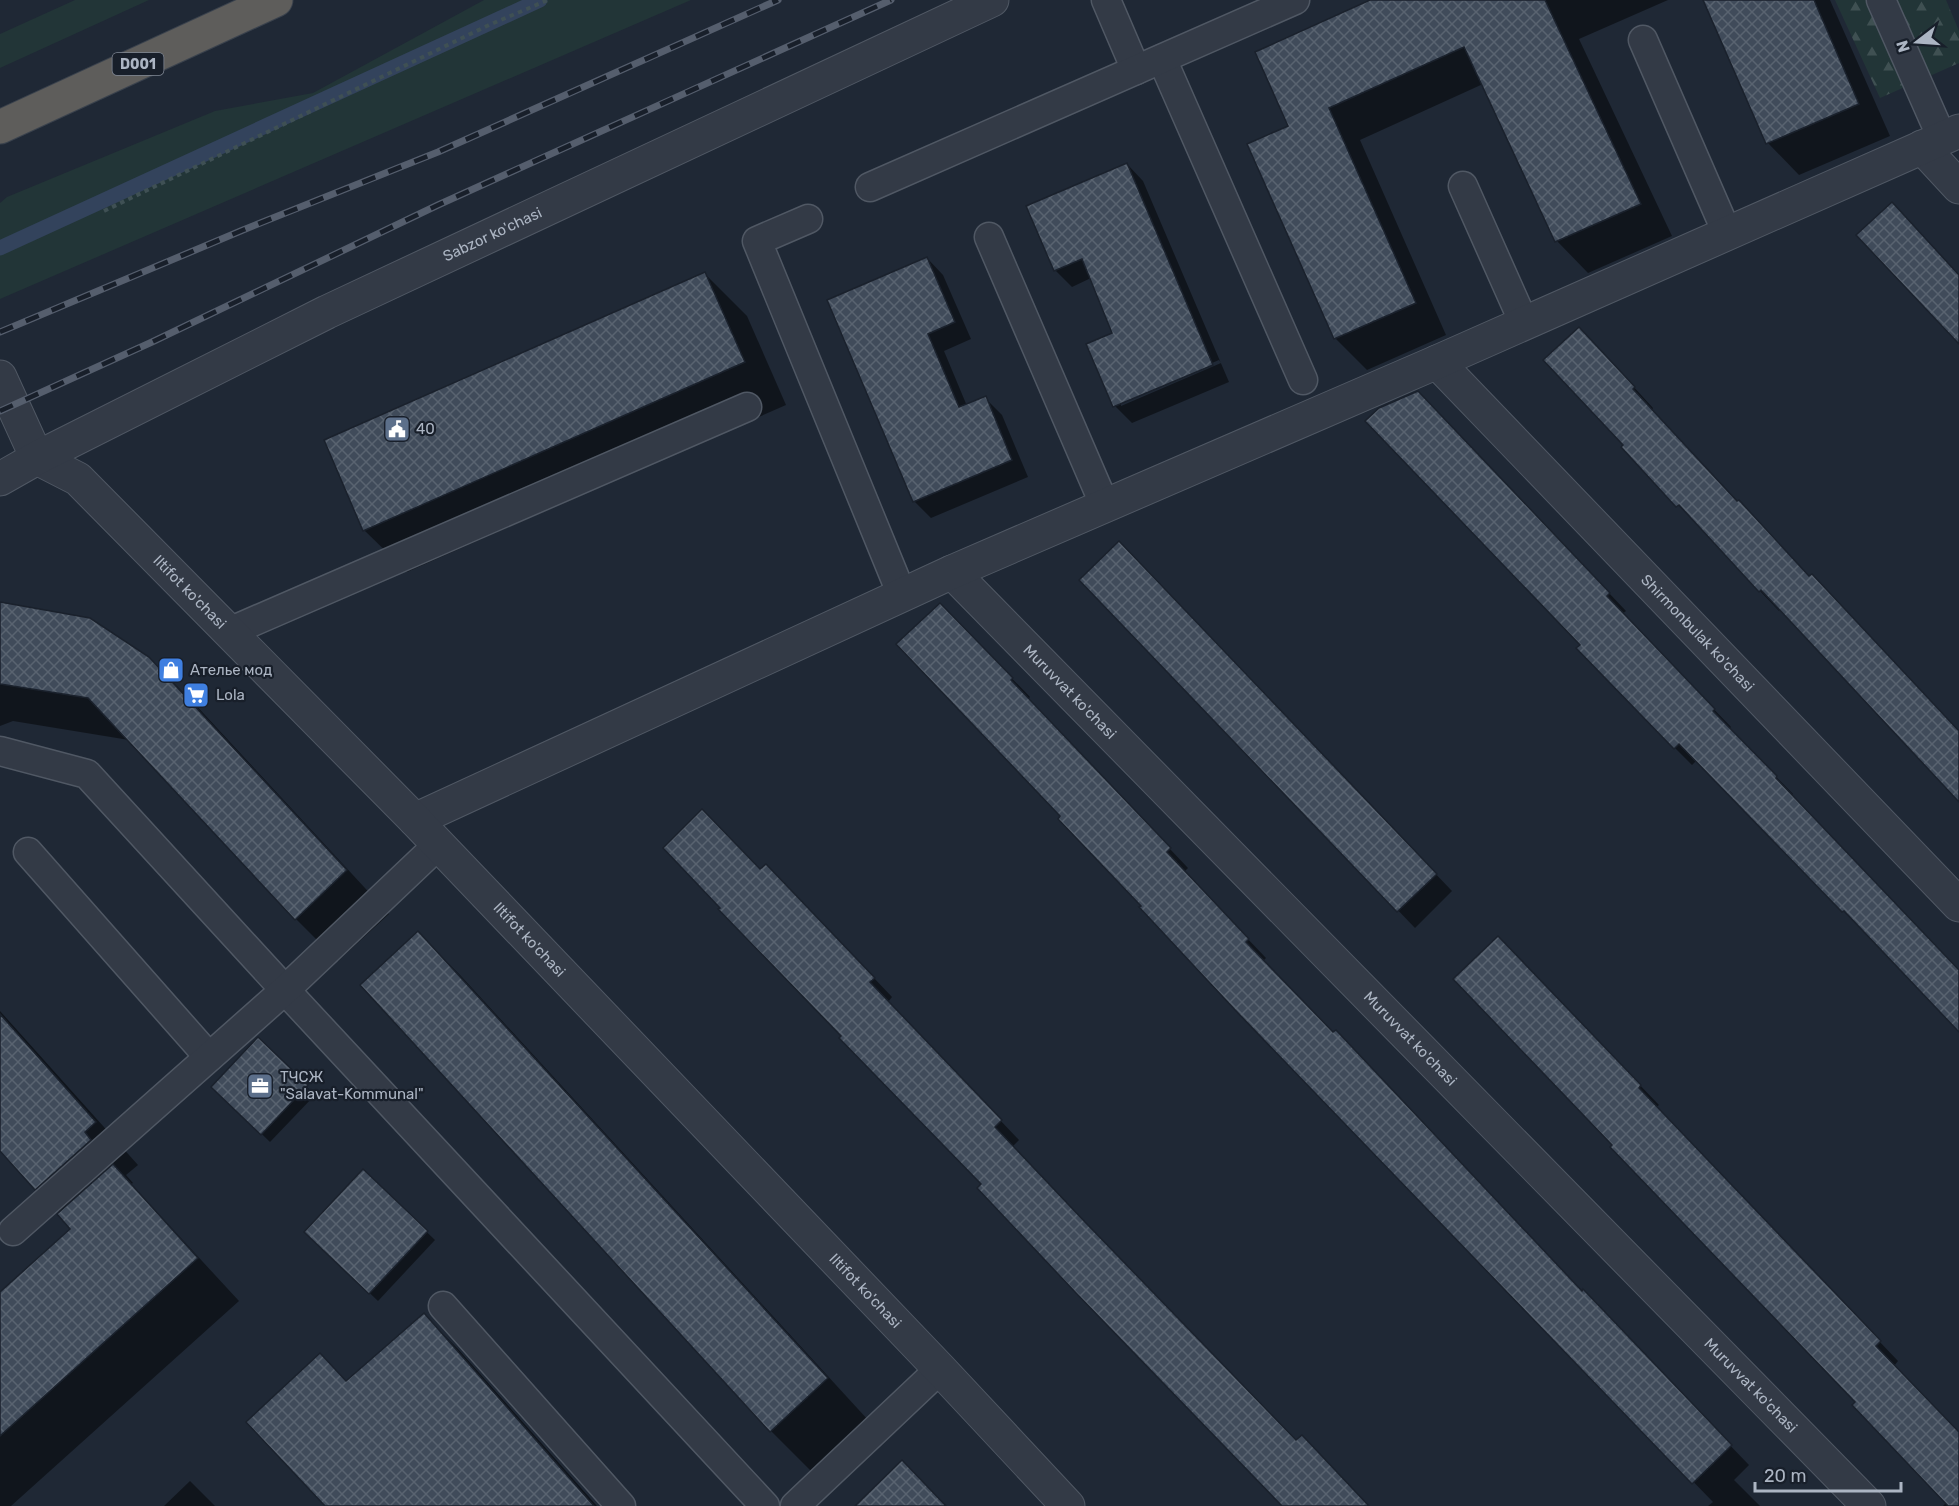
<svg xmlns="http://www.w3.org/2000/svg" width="1959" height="1506" font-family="Rubik,sans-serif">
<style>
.grass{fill:#223537}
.forest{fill:url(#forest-firs)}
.shadow{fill:#0007;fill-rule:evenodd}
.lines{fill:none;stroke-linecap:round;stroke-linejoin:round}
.stream{stroke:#33435c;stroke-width:15}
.building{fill:url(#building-cross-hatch);stroke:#1a212c;stroke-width:1.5}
.service-casing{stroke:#505864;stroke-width:31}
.minor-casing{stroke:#505864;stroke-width:35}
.tertiary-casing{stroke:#505864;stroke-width:35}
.trunk-casing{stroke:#3a424d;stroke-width:35}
.path{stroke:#3f5054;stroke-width:4;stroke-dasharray:4.5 4.5;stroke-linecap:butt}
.service{stroke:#333a46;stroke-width:28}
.minor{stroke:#333a46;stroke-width:33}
.tertiary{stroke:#333a46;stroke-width:33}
.trunk{stroke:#5e5d5b;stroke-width:33}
.rail-casing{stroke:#555e6d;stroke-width:7}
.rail{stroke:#181f2a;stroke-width:4.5;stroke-dasharray:14;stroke-linecap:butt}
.labels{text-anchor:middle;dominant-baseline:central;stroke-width:4.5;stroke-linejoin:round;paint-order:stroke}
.shield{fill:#181f2a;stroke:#808895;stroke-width:1.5}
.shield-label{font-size:14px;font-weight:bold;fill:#acb5c3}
.street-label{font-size:15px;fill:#acb5c3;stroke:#181f2a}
.poi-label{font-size:15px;fill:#acb5c3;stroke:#181f2a;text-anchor:start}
</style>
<defs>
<pattern id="forest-firs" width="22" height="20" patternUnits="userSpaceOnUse" patternTransform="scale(1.5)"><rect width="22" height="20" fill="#223537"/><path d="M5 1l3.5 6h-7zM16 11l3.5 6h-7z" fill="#3f5052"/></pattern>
<pattern id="building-cross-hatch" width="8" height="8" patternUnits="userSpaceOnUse" patternTransform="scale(1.5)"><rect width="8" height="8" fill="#404b5a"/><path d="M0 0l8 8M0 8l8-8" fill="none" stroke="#596370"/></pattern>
</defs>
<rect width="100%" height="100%" fill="#1f2835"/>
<!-- grass -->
<g class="grass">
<path d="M75,0H149L0,68V34Z"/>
<path d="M484,0H691L0,299V203L7,197L215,111L313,93Z"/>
</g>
<!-- forest -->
<path class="forest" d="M1835,0H1946L1959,31V63L1880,98Z"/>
<!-- shadow -->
<g class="shadow">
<path d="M1373,0H1668L1579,39L1672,236L1588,273L1557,241L1483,84L1360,140L1446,335L1367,370L1335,338L1290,127Z"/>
<path d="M1705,0H1830L1890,136L1799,175L1768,143Z"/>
<path d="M1127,164L1143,181L1229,382L1132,423L1115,406L1114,333L1091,278L1072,287L1055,270ZM1219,360L1221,363L1121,406V402Z"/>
<path d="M927,258L943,275L971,339L944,351L967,406L985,398L1002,415L1028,477L931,518L914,501Z"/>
<path d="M705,274L747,316L786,405L407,572L364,530Z"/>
<path d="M1599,349L1653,408L1652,410L1810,578L1959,732V799L1781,609L1779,611L1760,591L1623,447L1625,445Z"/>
<path d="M1435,409L1626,611L1622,614L1731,727L1729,729L1793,794L1792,796L1959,971V1030L1697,760L1692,765L1675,748L1582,645Z"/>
<path d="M1136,560L1452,891L1415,928L1081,580Z"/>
<path d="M0,604L148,658L192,701L389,914L338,961L296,919L129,740L13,721L0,726Z"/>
<path d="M959,624L1030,697L1028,699L1188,868L1184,872L1266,958L1263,961L1749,1465L1734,1480L1760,1506H1708L1713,1502L1464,1246L1062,817Z"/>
<path d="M760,871L785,884L892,997L888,1002L1019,1140L1012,1147L1297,1442L1368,1506H1285L843,1036Z"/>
<path d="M418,933L460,975L869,1421L813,1473L771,1431Z"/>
<path d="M1517,957L1659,1105L1656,1107L1898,1361L1894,1366L1959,1434V1506H1943L1947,1502L1857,1402L1614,1145Z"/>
<path d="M0,1011L138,1165L126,1175L133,1183L131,1184L239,1301L11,1506H0V1294L72,1229L60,1213L0,1149Z"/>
<path d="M258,1039L315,1095L270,1142L213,1087Z"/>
<path d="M363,1171L435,1240L378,1301L306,1232Z"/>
<path d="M424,1315L458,1349L597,1506H327L320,1355L347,1382Z"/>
<path d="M190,1481L215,1506H164Z"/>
</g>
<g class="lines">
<!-- stream -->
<path class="stream" d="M0,248L540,0"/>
</g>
<!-- building -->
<g class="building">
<path d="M1370,0H1545L1641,204L1555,242L1464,47L1329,108L1416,303L1334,339L1247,144L1288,126L1255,52Z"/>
<path d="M1703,0H1814L1859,104L1766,144Z"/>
<path d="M1127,163L1213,365L1113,407L1086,344L1112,333L1082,259L1054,271L1026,206Z"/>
<path d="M1892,202L1959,275V344L1856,235Z"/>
<path d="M927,257L955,322L928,334L959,407L986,396L1012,460L913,502L827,300Z"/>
<path d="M705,272L745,362L363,531L324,440Z"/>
<path d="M1579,327L1635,387L1633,389L1737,501L1739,500L1809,576L1812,574L1959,731V802L1761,590L1759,592L1679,505L1676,507L1621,447L1623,445L1543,360Z"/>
<path d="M1418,391L1610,593L1607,596L1715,709L1713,711L1777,776L1776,778L1959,970V1032L1844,911L1842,912L1679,744L1674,749L1576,648L1580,645L1365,421L1379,408Z"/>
<path d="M1119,541L1437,874L1397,912L1079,580Z"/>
<path d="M0,602L90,618L149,657L347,870L295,920L88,698L0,684Z"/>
<path d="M940,603L1013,678L1011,680L1171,848L1167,852L1249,939L1246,942L1333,1032L1336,1030L1582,1291L1583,1289L1732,1445L1692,1484L1237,1012L1139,907L1141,906L1058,819L1060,816L896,644Z"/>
<path d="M702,809L760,869L766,864L875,978L870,982L1002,1120L995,1127L1085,1222L1296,1440L1302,1435L1369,1506H1282L1076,1293L977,1188L981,1184L839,1038L841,1036L718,909L720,908L663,848Z"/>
<path d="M418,931L828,1378L770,1432L360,985Z"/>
<path d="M1498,936L1641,1085L1639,1088L1881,1341L1876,1346L1959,1432V1506H1948L1852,1405L1855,1402L1610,1147L1612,1145L1453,979Z"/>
<path d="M0,1014L96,1122L85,1132L91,1140L35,1190L0,1151Z"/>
<path d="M258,1037L308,1085L261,1135L211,1087Z"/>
<path d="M113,1164L198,1258L0,1436V1292L70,1229L57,1214Z"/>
<path d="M363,1169L428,1231L369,1294L304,1232Z"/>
<path d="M424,1313L594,1506H325L246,1422L320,1353L346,1381Z"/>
<path d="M902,1460L946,1506H855Z"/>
</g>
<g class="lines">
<defs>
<g id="service">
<path d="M1106,0L1136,70"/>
<path d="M1881,0L1942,138"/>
<path d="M1643,40L1727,233"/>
<path d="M1162,59L1303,380"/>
<path d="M1463,186L1524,323"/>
<path d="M870,187L1295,0"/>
<path d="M808,219L757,241L902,595"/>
<path d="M989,237L1105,506"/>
<path d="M229,632L747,407"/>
<path d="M0,751L87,774L285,990L765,1506"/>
<path d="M28,852L209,1057"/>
<path d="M13,1231L285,990L439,844"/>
<path d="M443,1306L621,1506"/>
<path d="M795,1506L940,1369"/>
</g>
<g id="minor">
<path d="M1922,147L1959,187"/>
<path id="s1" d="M1437,362L1959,905"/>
<path id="s2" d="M952,572L1869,1506"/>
<path d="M415,820L952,572L1437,362L1959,131"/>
</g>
<g id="tertiary">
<path id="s3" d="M0,377L37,458L78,479L415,820L940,1369L1068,1506"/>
<path id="s4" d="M0,479L37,458L327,312L992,0"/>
</g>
<path id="trunk" d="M0,127L276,0"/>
</defs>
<!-- service casing -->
<use href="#service" class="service-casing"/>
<!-- minor casing -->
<use href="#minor" class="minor-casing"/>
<!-- tertiary casing -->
<use href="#tertiary" class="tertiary-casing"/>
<!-- trunk casing -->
<use href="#trunk" class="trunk-casing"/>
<!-- path -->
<path class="path" d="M104,211L489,25L548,0"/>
<!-- service -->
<use href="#service" class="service"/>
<!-- minor -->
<use href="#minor" class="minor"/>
<!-- tertiary -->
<use href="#tertiary" class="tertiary"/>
<!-- trunk -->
<use href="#trunk" class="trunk"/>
<defs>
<g id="rail">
<path d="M0,332L243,230L438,152L778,0"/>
<path d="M0,411L152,342L438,205L891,0"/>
</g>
</defs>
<!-- rail casing -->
<use href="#rail" class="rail-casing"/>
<!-- rail -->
<use href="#rail" class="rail"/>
</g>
<!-- icons -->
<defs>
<symbol id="civic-square" viewBox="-11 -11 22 22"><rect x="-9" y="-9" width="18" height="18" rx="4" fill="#5c6f8a" stroke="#181f2a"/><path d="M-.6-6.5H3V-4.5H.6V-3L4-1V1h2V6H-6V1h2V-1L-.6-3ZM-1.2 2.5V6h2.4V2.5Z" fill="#fff"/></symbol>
<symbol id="shop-square" viewBox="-11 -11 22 22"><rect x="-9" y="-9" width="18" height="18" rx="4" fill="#3f7fe0" stroke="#181f2a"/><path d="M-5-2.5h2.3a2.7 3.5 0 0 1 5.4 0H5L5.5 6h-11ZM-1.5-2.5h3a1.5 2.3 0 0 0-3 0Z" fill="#fff"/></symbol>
<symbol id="supermarket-square" viewBox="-11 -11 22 22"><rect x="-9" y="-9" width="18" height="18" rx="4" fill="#3f7fe0" stroke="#181f2a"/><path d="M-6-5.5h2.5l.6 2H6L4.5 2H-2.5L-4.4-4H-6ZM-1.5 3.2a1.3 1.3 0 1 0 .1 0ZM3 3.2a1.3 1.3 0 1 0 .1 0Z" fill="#fff"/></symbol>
<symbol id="office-square" viewBox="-11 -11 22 22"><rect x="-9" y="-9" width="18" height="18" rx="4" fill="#5c6f8a" stroke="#181f2a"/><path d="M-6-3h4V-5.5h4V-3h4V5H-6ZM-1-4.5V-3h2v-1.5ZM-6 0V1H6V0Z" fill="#fff"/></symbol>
</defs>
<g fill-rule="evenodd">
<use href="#civic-square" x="382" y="414" width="30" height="30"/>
<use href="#shop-square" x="156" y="655" width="30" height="30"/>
<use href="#supermarket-square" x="181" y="680" width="30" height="30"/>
<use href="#office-square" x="245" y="1071" width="30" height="30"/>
</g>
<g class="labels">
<!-- shield labels -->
<rect class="shield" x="112.5" y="53" width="51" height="22" rx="4.5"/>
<g class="shield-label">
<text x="138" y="64">D001</text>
</g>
<!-- street labels -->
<g class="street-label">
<text stroke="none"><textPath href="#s4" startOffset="550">Sabzor ko'chasi</textPath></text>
<text stroke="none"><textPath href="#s3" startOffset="294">Iltifot ko'chasi</textPath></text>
<text stroke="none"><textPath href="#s1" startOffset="376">Shirmonbulak ko'chasi</textPath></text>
<text stroke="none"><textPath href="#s2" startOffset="168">Muruvvat ko'chasi</textPath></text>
<text stroke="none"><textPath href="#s3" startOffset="780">Iltifot ko'chasi</textPath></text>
<text stroke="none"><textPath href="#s2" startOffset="654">Muruvvat ko'chasi</textPath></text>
<text stroke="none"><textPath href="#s3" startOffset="1266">Iltifot ko'chasi</textPath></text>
<text stroke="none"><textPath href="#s2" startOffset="1140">Muruvvat ko'chasi</textPath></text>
</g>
<!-- poi labels -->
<g class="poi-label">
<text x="416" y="429">40</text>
<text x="190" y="670">Ателье мод</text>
<text x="216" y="695">Lola</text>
<text x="280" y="1077">ТЧСЖ<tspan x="280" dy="17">"Salavat-Kommunal"</tspan></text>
</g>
</g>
<!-- north arrow -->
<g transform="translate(1917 42) rotate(253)" stroke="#181f2a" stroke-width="4.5" paint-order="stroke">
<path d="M0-4.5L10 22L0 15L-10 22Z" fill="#acb5c3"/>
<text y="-9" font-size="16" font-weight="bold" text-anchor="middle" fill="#acb5c3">N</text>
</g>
<!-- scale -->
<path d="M1755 1482v9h146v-9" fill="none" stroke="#acb5c3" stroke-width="3"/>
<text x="1764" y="1482" font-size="18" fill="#acb5c3" stroke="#181f2a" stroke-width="4.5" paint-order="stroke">20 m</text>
</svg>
